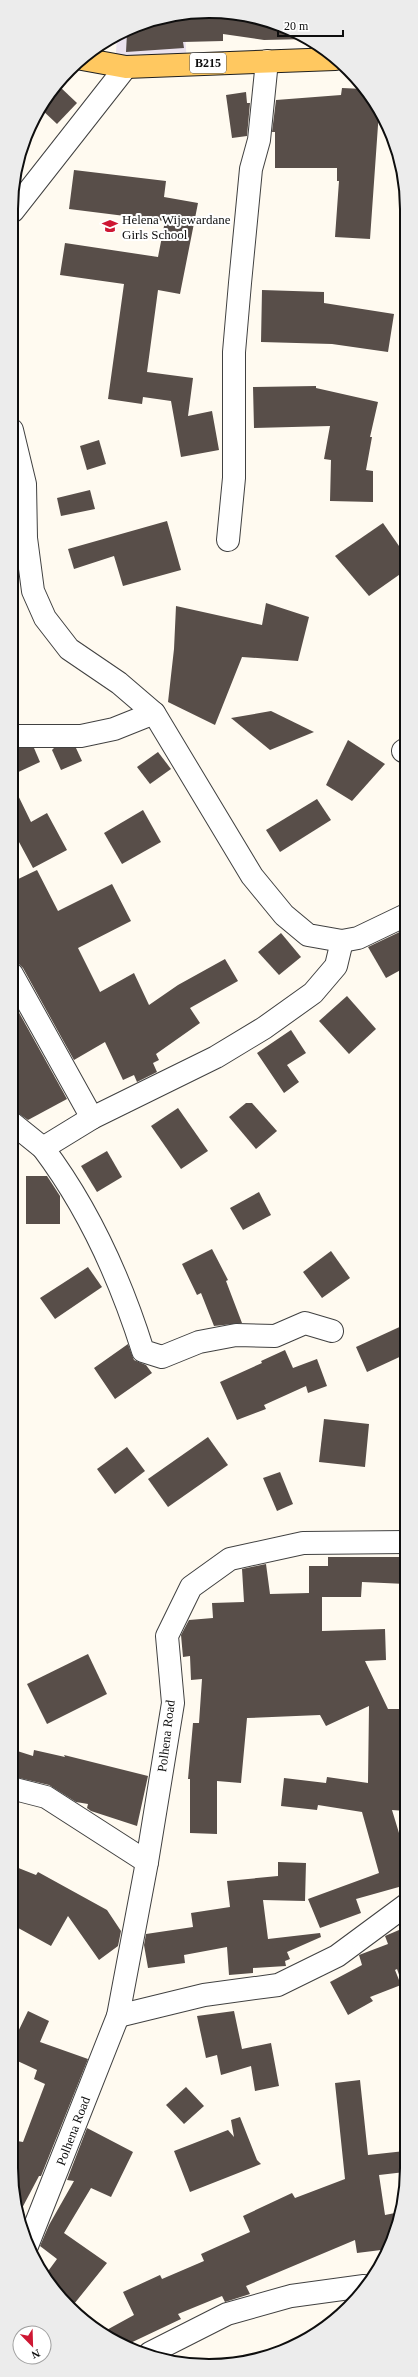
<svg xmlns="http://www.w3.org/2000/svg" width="418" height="2377" font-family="'Times New Roman',serif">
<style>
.industrial{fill:#ebe2ee}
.building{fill:#584e49}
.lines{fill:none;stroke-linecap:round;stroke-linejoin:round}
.minor-casing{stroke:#414141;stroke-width:24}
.major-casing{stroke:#1f1f1f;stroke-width:24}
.minor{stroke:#fff;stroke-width:22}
.major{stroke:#ffc860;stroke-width:22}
.labels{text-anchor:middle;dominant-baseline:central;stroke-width:4;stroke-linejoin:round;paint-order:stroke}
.shield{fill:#fff;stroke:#565656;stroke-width:1}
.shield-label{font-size:12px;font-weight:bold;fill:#0e0e0e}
.poi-label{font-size:13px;fill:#0e0e0e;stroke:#fff;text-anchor:start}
.street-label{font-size:13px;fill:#0e0e0e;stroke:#fff}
.rim{fill:none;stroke:#0e0e0e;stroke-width:2}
</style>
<rect width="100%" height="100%" fill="#fffaf0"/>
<!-- industrial -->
<path class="industrial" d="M184,16L187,64L115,66L117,38L158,18Z"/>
<!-- building -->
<g class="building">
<path d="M240,14L296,31L307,39L264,40L223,34V41L183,42L184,48L126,52L127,33L158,18Z"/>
<path d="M59,86L77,103L57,124L40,108Z"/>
<path d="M342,88L364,89L379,111L370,239L335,237L339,181H337V168H275V132H272L276,100L341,95Z"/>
<path d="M246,92L247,103H250L247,136L232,138L226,95Z"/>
<path d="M74,170L166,181L164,197L198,203L180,294L158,290L147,372L193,378L188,416L212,411L219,450L181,457L171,401L143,397L142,404L108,399L124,284L60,275L65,243L158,257L165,221L69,209Z"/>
<path d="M262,290L324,292V303L394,314L388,352L332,344L261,342Z"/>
<path d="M316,386V388L378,402L370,437H372L366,470L373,471V502L330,501L331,460L324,459L330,426L254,428L253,387Z"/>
<path d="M99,440L106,464L87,470L80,446Z"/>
<path d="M90,490L95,509L61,516L57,498Z"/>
<path d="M167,521L181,570L123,586L114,556L74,569L68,549Z"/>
<path d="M383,523L406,556V570L369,596L335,556Z"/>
<path d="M266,603L309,617L298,661L242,657L215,725L168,702L174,649L176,606L262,625Z"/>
<path d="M271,711L314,732L270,750L231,718Z"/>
<path d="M348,740L385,764L352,801L326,785Z"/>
<path d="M12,748H34L40,762L12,775Z"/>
<path d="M54,748H76L82,761L61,770L52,750Z"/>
<path d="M158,752L171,769L150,784L137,767Z"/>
<path d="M12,783L31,822L47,813L67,850L33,868L12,829Z"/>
<path d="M317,799L331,820L280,852L266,830Z"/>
<path d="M143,810L161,842L122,864L104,833Z"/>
<path d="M37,870L58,911L112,884L131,921L78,948L100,992L134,973L149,1005L178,985L225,959L238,981L190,1008L200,1023L156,1054L159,1060L153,1063L157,1072L137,1082L134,1075L123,1080L105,1042L74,1060L23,968L18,963L12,962V882Z"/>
<path d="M406,929V967L386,978L368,947Z"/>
<path d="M281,933L301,957L279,975L258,952Z"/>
<path d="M347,996L376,1029L349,1054L319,1021Z"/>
<path d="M12,1000L67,1099L28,1120L12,1109Z"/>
<path d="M291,1030L306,1053L287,1065L299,1082L284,1093L257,1053Z"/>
<path d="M246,1103H252L277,1131L256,1149L229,1117Z"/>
<path d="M178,1108L208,1151L181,1169L151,1126Z"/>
<path d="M107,1151L122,1177L97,1192L81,1166Z"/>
<path d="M26,1176H47L60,1196V1224H26Z"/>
<path d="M259,1192L271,1215L243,1230L230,1208Z"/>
<path d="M212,1249L228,1280L226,1281L242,1323L214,1326L201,1293L197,1295L182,1264Z"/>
<path d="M331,1251L350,1278L322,1298L303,1272Z"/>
<path d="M88,1267L102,1287L55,1319L40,1298Z"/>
<path d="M406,1324V1354L367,1372L356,1347Z"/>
<path d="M128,1344L134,1360L146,1365L152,1373L115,1399L94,1368Z"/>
<path d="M285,1350L293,1368L317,1359L327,1386L308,1393L306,1386L264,1405L266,1409L237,1420L220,1382L262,1363L261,1361Z"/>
<path d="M324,1419L369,1424L365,1467L319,1462Z"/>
<path d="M208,1437L228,1465L168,1507L148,1479Z"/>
<path d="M127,1447L145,1471L115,1494L97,1469Z"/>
<path d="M280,1472L293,1504L277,1511L263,1478Z"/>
<path d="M328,1557H406V1584L362,1582L361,1597H322V1631L385,1629L386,1660L365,1661L388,1709H404L402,1765H405V1811L392,1810L406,1856V1885L356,1899L361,1913L320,1928L308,1899L379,1873L362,1812L318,1805L317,1810L281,1806L284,1778L326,1783L327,1777L368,1783L369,1706L326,1726L320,1715L247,1718L241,1783L217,1781V1834L190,1833V1779H188L193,1723H199L202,1679L191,1680L190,1656L183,1657L181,1635L189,1620L213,1618L212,1603L244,1602L242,1569L266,1564L270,1594L309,1593V1566H328Z"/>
<path d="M88,1654L107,1694L47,1724L27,1684Z"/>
<path d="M11,1749L33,1756L34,1750L65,1757L64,1755L148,1776L137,1826L91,1811L87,1808L88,1804L76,1802L49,1785L11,1776Z"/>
<path d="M278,1862L306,1863L305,1901L263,1900L268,1939L320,1933L321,1937L287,1952L290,1959L285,1961L286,1966L253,1968V1973L229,1975L227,1947L184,1955L185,1963L148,1968L144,1945L146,1934L193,1927L191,1913L230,1907L227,1881L278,1876Z"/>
<path d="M11,1865L36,1875L38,1872L107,1910L121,1931L118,1946L99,1960L68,1916L51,1946L11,1924Z"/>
<path d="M406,1927L405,1986H403L397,1969L395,1970L401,1985L370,1997L373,2001L348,2015L330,1982L362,1965L359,1955L388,1944L385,1936Z"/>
<path d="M28,2011L49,2021L40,2042L88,2059L41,2176H39L20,2212L11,2168V2140L23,2142L45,2084L34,2079L37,2070L11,2058V2034L16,2036Z"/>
<path d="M234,2011L242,2049L271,2043L279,2086L255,2091L251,2066L221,2075L217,2055L206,2058L197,2016Z"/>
<path d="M360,2080L368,2155L405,2151V2172L379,2175L385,2215L400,2212L389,2249L357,2253L355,2240L246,2286L250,2294L225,2302L222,2296L178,2314L181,2319L124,2346L103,2332L134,2315L123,2292L160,2275L162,2279L204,2261L201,2254L250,2232L243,2216L292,2193L295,2198L345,2179L335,2083Z"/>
<path d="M186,2087L204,2106L184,2124L166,2105Z"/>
<path d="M240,2117L257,2160L261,2164L190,2192L174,2151L228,2130L234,2137L231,2120Z"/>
<path d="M87,2128L133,2152L111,2197L91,2188L64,2233L107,2263L70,2309L46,2274L57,2259L40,2246L49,2225L74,2181L67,2180Z"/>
</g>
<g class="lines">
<defs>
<g id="minor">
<path d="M13,211L126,67"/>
<path d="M12,430L25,484L26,538L33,591L45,618L69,649L119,683L154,713L252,876L284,915L308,935L342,941L358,938L406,915"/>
<path d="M228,540L234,478V352L240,283L251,169L259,140L267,61"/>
<path d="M12,736H81L114,729L154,713"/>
<path d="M403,751L406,749"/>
<path d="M12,974L92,1118L216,1057L264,1028L313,993L336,966L342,941"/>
<path d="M12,1123L43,1148L92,1118"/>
<path d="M43,1148C89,1209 120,1278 143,1351L162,1357L199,1342L236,1335L275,1336L305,1323L332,1331"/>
<path d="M11,1788L46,1797L147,1862"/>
<path d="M118,2016L204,1995L278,1985L337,1956L406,1905"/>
<path d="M27,2246L118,2016L147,1862L173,1703L167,1636L191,1587L230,1559L303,1543L406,1542"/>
<path d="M150,2353L227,2314L291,2296L364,2286"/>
</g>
<path id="major" d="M82,59L126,67L335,59"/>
</defs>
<!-- minor casing -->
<use href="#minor" class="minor-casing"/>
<!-- major casing -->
<use href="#major" class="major-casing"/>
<!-- minor -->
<use href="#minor" class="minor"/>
<!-- major -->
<use href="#major" class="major"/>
</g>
<!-- icons -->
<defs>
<symbol id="school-bare" viewBox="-9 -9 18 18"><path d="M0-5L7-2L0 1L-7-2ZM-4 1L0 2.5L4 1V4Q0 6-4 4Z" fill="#ce1733" stroke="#fff" stroke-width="2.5" paint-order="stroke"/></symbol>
</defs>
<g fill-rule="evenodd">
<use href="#school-bare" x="99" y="215" width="22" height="22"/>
</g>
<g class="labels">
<!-- shield labels -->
<rect class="shield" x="190" y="53" width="36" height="20" rx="3"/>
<g class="shield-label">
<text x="208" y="63">B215</text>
</g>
<!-- poi labels -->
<g class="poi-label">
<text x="122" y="219">Helena Wijewardane<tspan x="122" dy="15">Girls School</tspan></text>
</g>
<!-- street labels -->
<g class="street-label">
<text transform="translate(166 1736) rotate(-83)">Polhena Road</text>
<text transform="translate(73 2131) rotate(-69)">Polhena Road</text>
</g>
</g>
<!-- crop -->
<path d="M0 0H418V2377H0ZM209 18H209A191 191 0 0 1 400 209V2168A191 191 0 0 1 209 2359H209A191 191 0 0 1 18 2168V209A191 191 0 0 1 209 18Z" fill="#ececec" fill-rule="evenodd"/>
<path class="rim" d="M209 18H209A191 191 0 0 1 400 209V2168A191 191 0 0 1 209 2359H209A191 191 0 0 1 18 2168V209A191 191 0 0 1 209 18Z"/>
<!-- north arrow -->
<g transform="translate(32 2345) rotate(157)"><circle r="19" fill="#ffffff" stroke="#9f9f9f"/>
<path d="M0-3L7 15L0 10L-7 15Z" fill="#ce1733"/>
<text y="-6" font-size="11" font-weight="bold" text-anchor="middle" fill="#0e0e0e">N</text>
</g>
<!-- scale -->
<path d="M278 30v6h65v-6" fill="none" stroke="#0e0e0e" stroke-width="2"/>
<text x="284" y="30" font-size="12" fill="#0e0e0e" stroke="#ffffff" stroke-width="3" paint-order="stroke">20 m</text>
</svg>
